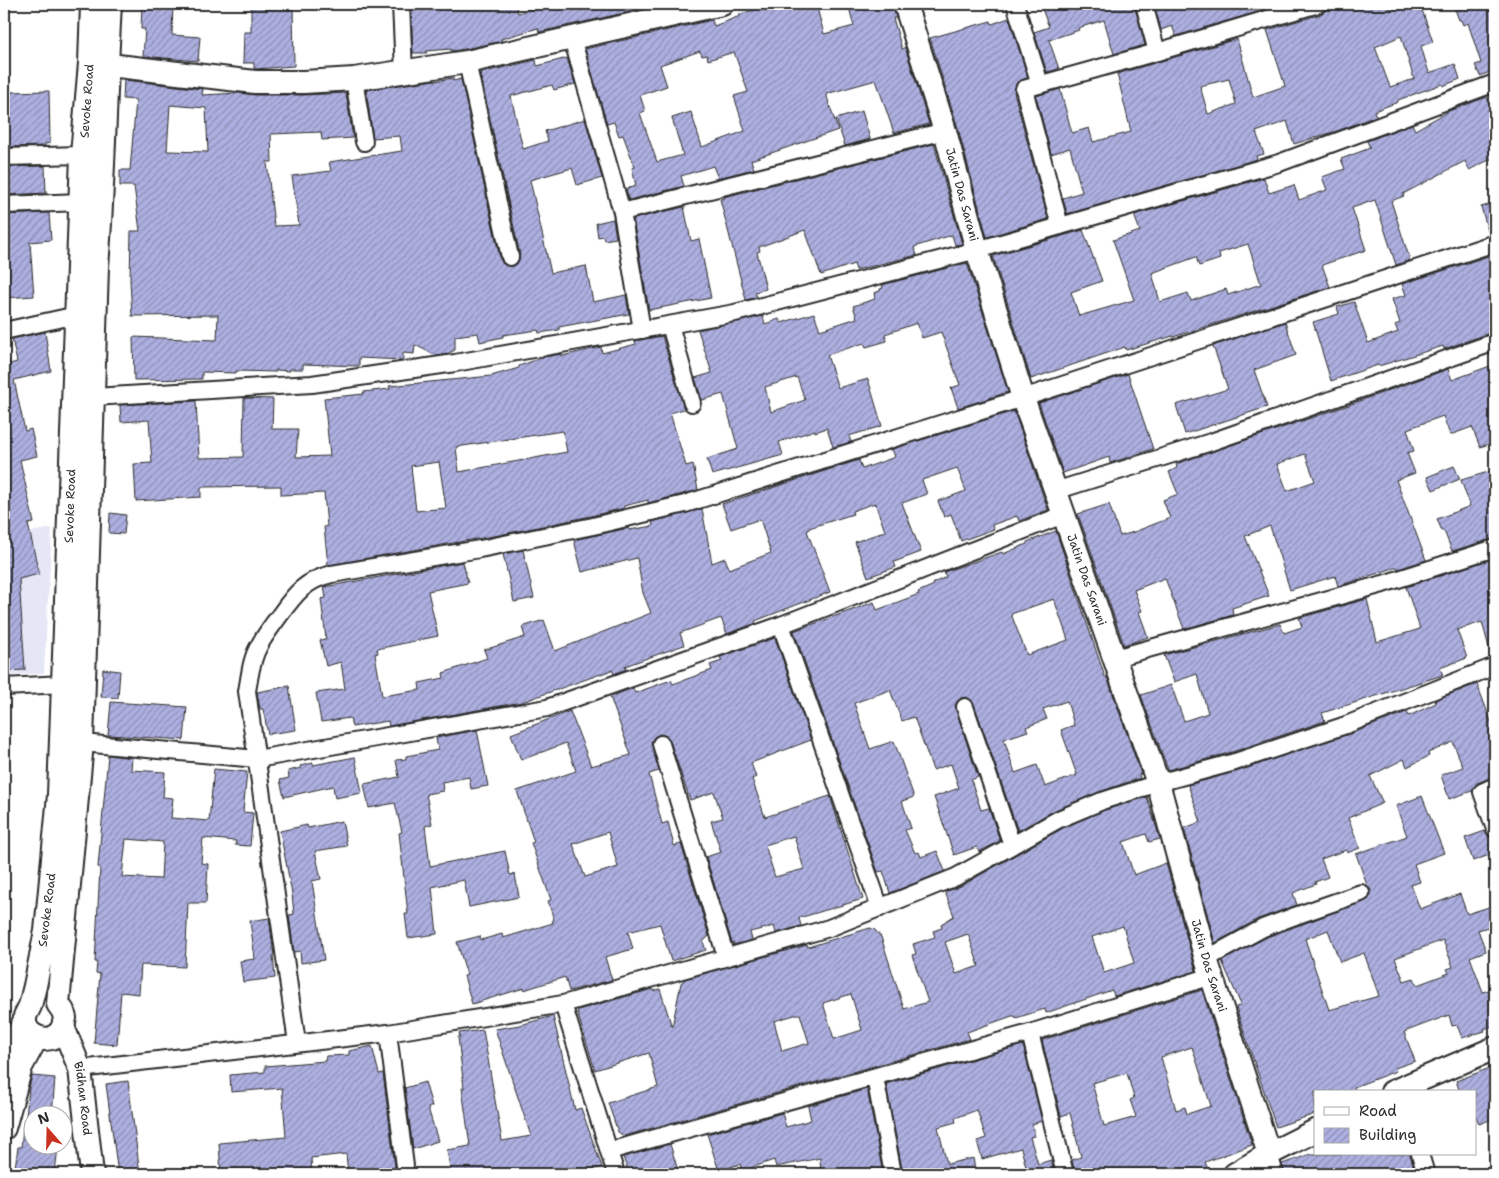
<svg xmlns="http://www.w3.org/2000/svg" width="1499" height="1178" font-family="'Shantell Sans',sans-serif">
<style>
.built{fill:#e6e7f6}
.building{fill:url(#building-hatch);stroke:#2b2b2b;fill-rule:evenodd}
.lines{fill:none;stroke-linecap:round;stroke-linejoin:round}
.street-casing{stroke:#2b2b2b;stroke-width:20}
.secondary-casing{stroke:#2b2b2b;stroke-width:26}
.street{stroke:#fff;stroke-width:16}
.secondary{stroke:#fff;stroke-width:22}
.labels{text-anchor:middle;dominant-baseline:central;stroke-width:5;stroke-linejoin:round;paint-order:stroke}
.street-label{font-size:12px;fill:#2b2b2b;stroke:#fff}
</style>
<defs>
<pattern id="building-hatch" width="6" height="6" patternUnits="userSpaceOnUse" patternTransform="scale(1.25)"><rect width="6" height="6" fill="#adafe0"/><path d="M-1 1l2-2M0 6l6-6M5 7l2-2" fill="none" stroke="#8d8fb6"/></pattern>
</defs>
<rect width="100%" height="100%" fill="#fff"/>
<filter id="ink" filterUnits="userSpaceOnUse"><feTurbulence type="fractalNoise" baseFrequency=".02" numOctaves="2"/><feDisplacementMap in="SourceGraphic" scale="10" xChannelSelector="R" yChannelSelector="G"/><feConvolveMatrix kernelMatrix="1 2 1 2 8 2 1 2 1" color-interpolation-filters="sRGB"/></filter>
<g filter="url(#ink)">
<!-- built -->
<path class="built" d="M52,528L44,673L4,676V537Z"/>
<!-- building -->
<g class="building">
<path d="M142,4H173L172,35L200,37L198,61L143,56L145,29H141Z"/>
<path d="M251,4H293L294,66L256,69H254V63H243L244,32H251Z"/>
<path d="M442,4H515L518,13L546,4H638L633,11L539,32L538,28L501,39L502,41L465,49L451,51V49L426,51L427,53H413L411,10L442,5Z"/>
<path d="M774,4H816L824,34L854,26L848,4H892L896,18H893L902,49L905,47L929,124L894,133L876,80L826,94L838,130L751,160L754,169L718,178L713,166L681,176L684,186L629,200L626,189L636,186L632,168L635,167L623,135L619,136L614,122L607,124L585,49L712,20L714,26L740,16V14ZM700,51L702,56L707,55L708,60L734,52L748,92L734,96L745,131L702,147L691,112L672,118L683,155L657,162L640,113L645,111L640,95L667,86L660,65Z"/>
<path d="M919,4H930V7L921,10Z"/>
<path d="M1040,4H1134L1145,45L1114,54L1104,20L1078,28L1079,30L1049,40L1059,69L1047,72L1034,32L1049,27Z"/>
<path d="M1154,4H1284L1176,36L1172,26L1161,30Z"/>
<path d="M1328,4H1388L1390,9L1404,4H1420L1433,42L1421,46L1429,73L1455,64L1460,79L1443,86L1442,84L1398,100V102L1374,111L1376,116L1340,130L1294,144L1287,121L1256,132L1264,154L1256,156L1257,159L1067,214L1063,198L1082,192L1070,148L1051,154L1036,96L1060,89L1072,133L1089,128L1093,142L1131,132L1117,74L1237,39L1253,97L1285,86L1267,30L1321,14L1326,10ZM1401,36L1414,79L1390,87L1375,47ZM1229,79L1236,104L1208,114L1200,86Z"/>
<path d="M1453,4H1495V70L1480,76L1475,65L1481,63L1468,23L1463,25L1461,20H1459Z"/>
<path d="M1009,18L1028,78L1017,82L1014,92L1048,219L987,237L958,128L930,38L991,21L992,24Z"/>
<path d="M567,58L575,84L554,90L552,85L511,96L523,149L548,141L545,131L585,119L602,178L577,185L572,168L530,180L551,273L586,266L593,302L626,295L629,314L559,327V330L539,333L538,330L503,335V337L480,342L478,333L455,336V350L447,354L437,356L415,345L414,354L403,353V360L359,358V366L303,364V369H290V371L276,370V372L236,371V373L202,372V379L134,380L133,337L217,340L218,315L132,316L130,280L131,231H140L134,186H120V170H130L136,100L123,99L124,80L203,89L202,95L239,93L255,95H304L346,93L353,138L322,140L321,132L271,134L272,162H267L274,226L299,225L292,176L331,171L329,162L402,151L400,136L373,138L366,90L435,80V81L453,78V81L461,79L500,259L503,264L512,267L517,264L520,255L480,73L536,60L537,66ZM170,105L206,108L208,152L167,151Z"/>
<path d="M49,91L50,143L45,144V146L4,147V106H9V92Z"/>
<path d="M1487,97L1495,117V157L1469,170L1465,161L1403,194L1404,196L1391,201L1410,260L1396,265L1375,200L1352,208L1366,250L1322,265L1330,287L1173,337V336L1126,350L1125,347L1031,379L993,256L1083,230L1102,281L1071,292L1079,316L1134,300L1113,240L1140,231L1134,215L1264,178L1269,193L1294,185L1299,200L1327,190L1322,177L1345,169L1341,159L1370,148L1367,141L1412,124L1415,130L1449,111ZM1248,244L1261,284L1228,295L1226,289L1191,301L1188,293L1160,302L1152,273L1196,257L1199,266L1220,259L1219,253Z"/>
<path d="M862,111L870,139L845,146L836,119Z"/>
<path d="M934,144L962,244L955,245L952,235L914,247L917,255L856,270L854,264L821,275L805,230L759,247L760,251L757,252L766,289L755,292L757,297L746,300L720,199L725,198L724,197Z"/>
<path d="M45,166L46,193L4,195V167Z"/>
<path d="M1495,203V233L1489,234L1481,207Z"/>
<path d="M684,207L691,241L699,239L711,298L649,310L633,219Z"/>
<path d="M49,213L51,240L30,242L34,296L4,298V215Z"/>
<path d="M613,219L616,238L604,240L603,236L598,237L596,223Z"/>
<path d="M1495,254V331L1444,349L1443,346L1379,366L1378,365L1331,381L1313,322L1339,314L1337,307L1354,302L1368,343L1398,332L1395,325L1400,323L1392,299L1406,295L1402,284Z"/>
<path d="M967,263L1008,392L958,408L951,388L960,385L941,332L922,338L917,323L885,334L887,341L866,347L864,343L827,355L838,388L868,379L882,426L849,436L851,442L833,447L827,428L815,432V430L779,442L783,455L712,475L707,459L738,449L723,394L702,400L695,378L712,373L698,330L763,316L765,324L779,319L781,323L814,313L820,330L857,318L853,306L875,299L874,293L880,291V289L883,288L882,285ZM797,377L805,400L771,412L765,387Z"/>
<path d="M1285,322L1296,355L1254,370L1267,407L1185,434L1176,405L1228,389L1213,346Z"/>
<path d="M45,332L51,371L14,380L25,431L31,429L37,456L20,460L34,523L28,524L39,574L19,579L25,670L4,671V360H9L10,364L17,362L12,339Z"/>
<path d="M662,336L684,409L670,413L686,466L693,464L698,490L648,503V500L624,506V508L591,516L499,535L328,565L324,527L327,526L324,493L281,495V486L201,487V497L136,501L134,464L152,463L149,420L121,422L120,405L196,401L199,458L243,457L244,398L273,399L272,429H298L296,457L330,456L324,398L364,394L363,392L390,389L389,386L491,376L519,368V366L544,357L562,354V356L601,347L602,353L636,344L635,341ZM563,431L567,452L459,472L456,447ZM439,462L446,508L416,511L411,466Z"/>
<path d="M1490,366L1495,379V442L1480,447L1472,427L1450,435L1443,416L1407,429L1414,451L1407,453L1415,473L1396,480L1426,560L1398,569L1397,567L1338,586L1335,576L1290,590L1270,526L1245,536L1269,596L1232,608L1233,615L1184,629L1165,578L1134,590L1142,611L1139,612L1148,637L1124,645L1078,514L1109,504L1120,536L1134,532L1170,518L1163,500L1178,494L1169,472L1177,468L1176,464L1343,407L1448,369L1452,380ZM1305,454L1315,481L1287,491L1277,464Z"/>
<path d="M1128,374L1153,449L1110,463L1109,457L1063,473L1039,403Z"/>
<path d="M1014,411L1048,510L1019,521L1017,516L992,525L994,529L961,541L951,514L944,517L938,501L966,491L957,468L922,480L927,494L902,503L921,552L894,562L896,567L868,577L855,542L885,531L875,503L852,511L853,514L809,528V530L807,531L830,592L755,621L756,623L727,634L721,618L680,633L684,645L625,666L626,669L614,674L612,670L522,702L389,726L388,721L352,727L350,718L321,722L316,693L345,689L341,662L326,666L320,640L326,639L321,599L326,598L324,587L463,562L468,583L428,591L438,636L377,649L378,653L375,654L382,696L420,690L419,683L444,678L443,673L487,658L484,650L525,637L522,627L544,620L555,651L651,613L643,593L637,558L582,572L574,540L629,528V530L653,526L652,522L702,509L712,563L725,558L729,569L771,553L760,519L731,529L722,504L859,460L862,469L895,457L892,449Z"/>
<path d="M1454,466L1460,479L1433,490L1427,477Z"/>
<path d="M1495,470V538L1452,551L1444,531H1442L1437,519L1470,506L1461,480Z"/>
<path d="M110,513L126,515L124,534L109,533Z"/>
<path d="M1056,531L1105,677H1107L1141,774L1139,775L1140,778L1099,792L1055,810L1018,831L974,704L967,697L961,698L955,705L956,710L978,777L971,780L981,810L989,808L1000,841L979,852L977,847L954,855L934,797L959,788L951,764L933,770L914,717L902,721L890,690L854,703L870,749L894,741L914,797L902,801L911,828L905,830L915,853L919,852L921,857L937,851L945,871L890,893L883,871L878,872L794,631L874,602L877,610L919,594L918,592L934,585L933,583L946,577L944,572L1002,552L1003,554L1027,544V542ZM1054,599L1068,640L1027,655L1011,614ZM1067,701L1074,725L1061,730L1077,775L1045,787L1037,765L1015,773L1004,739L1028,731L1026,727L1047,719L1043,709Z"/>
<path d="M523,550L534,598L514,602L503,554Z"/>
<path d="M1495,558V654L1491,655L1482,622L1457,630L1467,658L1440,668L1443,675L1322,713L1325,721L1232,752L1168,770L1141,695L1171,685L1184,721L1208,713L1197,674L1174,682L1164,655L1280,624L1284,633L1302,627L1299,618L1367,599L1377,642L1420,629L1406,587Z"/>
<path d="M775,638L811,740L751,763L756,777L752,779L765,817L830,796L863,899L799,918L801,926L776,933L774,926L750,932L752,940L733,945L734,942L732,943L706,857L721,852L711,821L723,818L714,792L690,800L670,741L667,736L659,734L654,737L651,742L659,771L649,774L662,824L668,822L674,846L681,844L709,936L703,942L706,950L671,961L660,924L628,932L633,949L605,957L612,980L569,991L565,977L524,990V988L472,1004L464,976L467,975L457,942L480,936L481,940L502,934L503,938L553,923L552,921L554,920L548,901L551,900L531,843L534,842L517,791L576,771L566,743L521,760L511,734L570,711L591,766L631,755L610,697L633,688L635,693L671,680L673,684L712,670L710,665L722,661L720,657ZM608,832L618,867L585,877L573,844ZM794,836L804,869L775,877L765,845Z"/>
<path d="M103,669L120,671L118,698L101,697Z"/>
<path d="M1477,684L1495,732V750L1491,751L1495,762V776L1477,783L1472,791L1449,799L1441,775L1463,767L1453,742L1428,753L1429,756L1407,767L1404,759L1370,776L1383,803L1348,818L1360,848L1347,853L1346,850L1321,859L1328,877L1315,882L1316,884L1293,893L1297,905L1258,919L1215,943L1184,828L1201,822L1188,785L1238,771L1349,734L1407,712L1409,716L1436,703L1435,700Z"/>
<path d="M289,686L296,730L268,734L263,709H260L257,692Z"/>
<path d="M111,702L187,707L184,740L109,735H108Z"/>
<path d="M477,730L488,786L471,789L469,777L442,782L443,791L426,794L432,824L425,826L430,866L505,851L510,875L515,874L519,897L469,907L464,880L432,887L437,934L408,938L405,914H408L399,833L402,832L395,803L369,808L364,784L399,777L396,760L406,759V756L438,750L436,738Z"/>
<path d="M108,755L132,758L131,770L165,772L163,797L173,798L171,818L209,821L214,769L247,772L243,812L253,813L250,846L235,845L236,841L203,838L201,863L208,864L206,903H188L185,967L141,965L139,994L121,992L117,1045L94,1043L100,974L96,973L97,962H95L100,868L98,867ZM126,839L163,842L161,879L122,877Z"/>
<path d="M355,757L362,793L335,798L333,786L284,797L280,780L289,778L288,771L301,768L300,766L313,763V765Z"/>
<path d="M1422,796L1444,853L1414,864L1420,882L1411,885L1420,909L1460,894L1467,914L1495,905V925L1478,930L1486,951L1470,957L1483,992L1495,988V1025L1484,1029L1485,1031L1462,1038L1457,1025L1452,1026L1449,1015L1404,1032L1415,1061L1395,1068L1396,1071L1354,1087L1356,1092H1315V1114L1276,1127L1239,1017L1236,1007L1241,1005L1222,961L1267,937L1368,900L1371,895V890L1367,885L1356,854L1407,836L1396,806ZM1328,930L1340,962L1364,953L1379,996L1329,1010L1305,939ZM1443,940L1453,967L1447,969L1449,973L1417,985L1414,978L1404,981L1395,958Z"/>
<path d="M1147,797L1160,839L1149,842L1146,834L1123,842L1134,875L1166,863L1196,971L1114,996L1112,990L1046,1013L1045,1009L1016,1018L1015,1016H1012L967,1032L970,1039L624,1136L618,1132L608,1103L658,1087L649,1053L595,1070L577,1012L578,1010L653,989L654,991L660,989L672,1027L681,983L685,979L807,945L808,947L870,928L875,930L881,937L904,1009L928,1002L912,955L916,954L913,944L935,937L933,931L942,928L941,924L954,916L945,892L961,886L1063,828L1105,810ZM1123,926L1134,963L1104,973L1092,937ZM968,934L979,966L956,974L945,942ZM851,994L862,1030L834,1039L823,1003ZM798,1014H800L809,1043L782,1051L774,1021Z"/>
<path d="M342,821L347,846L315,851L321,879L312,881L324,960L301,963L300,951L294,952L289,915L294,914L292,894L280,831L307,825L308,828Z"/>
<path d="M1485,831L1489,837L1495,839V853L1473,861L1465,838Z"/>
<path d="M269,918L274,955H273L275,978L243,982L240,961L255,959L250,921Z"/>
<path d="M1202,990L1252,1145L1205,1162L1210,1174H1091L1090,1170L1075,1174L1072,1160L1081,1157L1070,1113L1061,1116L1042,1040ZM1192,1047L1211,1106L1187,1114L1185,1107L1176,1110L1161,1057ZM1127,1073L1134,1098L1130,1100L1136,1117L1104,1126L1092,1083Z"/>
<path d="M553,1016L575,1110L581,1108L602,1167L579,1174H451L447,1150L470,1146L462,1088H464L458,1037H460L459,1033L483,1030L502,1141L531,1136L495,1029L520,1025Z"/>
<path d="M1023,1045L1042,1121L1032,1124L1035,1136L1030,1137L1038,1164L1051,1160L1054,1172L1047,1174H1015L1014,1171L1026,1167L1021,1148L982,1159L977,1141L986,1138L977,1110L955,1118L956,1122L938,1127L947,1164L973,1158L976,1174H915L913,1167L902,1169L886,1084Z"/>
<path d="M372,1046L379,1074L383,1073L395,1167L400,1174H348L346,1154L311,1158L312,1174H221L219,1143L286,1137L282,1088L231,1092L230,1075L265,1072V1066L325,1061L326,1056L349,1055V1051Z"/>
<path d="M1495,1066V1118L1479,1124L1475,1114V1092H1460L1456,1081Z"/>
<path d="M32,1076L55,1078L52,1116H26L29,1088Z"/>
<path d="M128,1081L140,1174H118L106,1084Z"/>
<path d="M425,1082L432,1106L428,1108L438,1141L413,1149L405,1088Z"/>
<path d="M867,1089L883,1174H821L820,1158L776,1167L774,1160L742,1171L740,1164L719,1171L707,1134L782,1113L786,1127L811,1120L808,1106Z"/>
<path d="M24,1119H32V1146H58L55,1174H14L18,1147H21Z"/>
<path d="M670,1144L679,1174H629L623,1157Z"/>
<path d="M1311,1154H1410L1414,1168L1395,1174H1285L1282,1164Z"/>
</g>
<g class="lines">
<defs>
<g id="street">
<path d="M401,4L404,72"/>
<path d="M1015,4L1040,84"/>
<path d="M1144,4L1157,52"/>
<path d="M572,38L622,212L642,330"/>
<path d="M467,62L510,257"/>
<path d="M354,79L364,142"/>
<path d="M4,157L82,155"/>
<path d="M4,205L81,202"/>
<path d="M622,212L945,131"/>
<path d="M1060,226L1024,89L1157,52L1318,4"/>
<path d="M670,325L692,403"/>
<path d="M4,331L77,315"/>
<path d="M93,397L312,384L455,363L735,313L977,250L1279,163L1495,83"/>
<path d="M1055,491L1211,442L1495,342"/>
<path d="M781,625L880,908"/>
<path d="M1115,658L1383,584L1495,548"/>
<path d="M4,687L64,684"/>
<path d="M965,707L1012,845"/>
<path d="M82,743L257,759L547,708L781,625L1063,515"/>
<path d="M661,744L726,957"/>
<path d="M1495,786L1482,792L1495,829"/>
<path d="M1206,959L1263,928L1295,916L1361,893"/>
<path d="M563,1004L616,1174"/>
<path d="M388,1033L405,1166"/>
<path d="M1030,1033L1065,1174"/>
<path d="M297,1043L247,691C250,676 251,659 259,646C263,638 269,630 274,623C292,599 301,581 332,574L480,549L593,526L685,504L1023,398L1495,243"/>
<path d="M80,1069L388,1033L563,1004L829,928L956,877L1059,819L1102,801L1158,783L1235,762L1346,725L1495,666"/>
<path d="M875,1077L893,1174"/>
<path d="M609,1151L1030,1033L1212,976"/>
<path d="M1269,1154L1275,1174"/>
<path d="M1420,1154L1426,1174"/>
</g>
<g id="secondary">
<path d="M92,4L90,63L82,155L59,795L46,931L35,986L30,1006L25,1016V1024L29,1032L37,1037L45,1039L52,1038L59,1033L63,1027L65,1018L63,1011L58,1004L82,743L97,267C104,180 105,92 110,4"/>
<path id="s1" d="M905,4L945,131L977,250L1023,398L1158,783L1206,959L1269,1154"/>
<path d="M92,63L255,82H304L354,79L467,62L722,4"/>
<path id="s2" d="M63,1027L80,1069L92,1174"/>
<path d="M4,1058L25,1020"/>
<path d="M1392,1092L1495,1048"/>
<path d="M4,1128L21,1067L37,1037"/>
<path d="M1235,1174L1269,1154L1315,1131"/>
</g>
</defs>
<!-- street casing -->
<use href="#street" class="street-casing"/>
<!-- secondary casing -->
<use href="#secondary" class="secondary-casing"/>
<!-- street -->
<use href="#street" class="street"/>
<!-- secondary -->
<use href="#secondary" class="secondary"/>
</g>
</g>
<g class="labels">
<!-- street labels -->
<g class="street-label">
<text transform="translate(87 101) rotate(-86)">Sevoke Road</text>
<text stroke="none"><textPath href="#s1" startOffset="199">Jatin Das Sarani</textPath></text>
<text transform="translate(70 506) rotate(-88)">Sevoke Road</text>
<text stroke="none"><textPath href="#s1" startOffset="604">Jatin Das Sarani</textPath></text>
<text transform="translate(47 910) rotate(-83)">Sevoke Road</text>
<text stroke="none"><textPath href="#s1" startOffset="1009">Jatin Das Sarani</textPath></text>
<text stroke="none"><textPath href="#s2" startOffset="75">Bidhan Road</textPath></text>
</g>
</g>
<!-- margin -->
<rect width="1499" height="1178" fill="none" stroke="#fff" stroke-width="20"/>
<rect x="10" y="10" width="1479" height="1158" fill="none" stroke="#2b2b2b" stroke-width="2" filter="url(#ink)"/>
<!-- legend -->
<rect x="1314" y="1090" width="162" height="65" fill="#ffffff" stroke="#aaaaaa"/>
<rect x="1324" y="1107" width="25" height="8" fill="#ffffff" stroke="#aaaaaa"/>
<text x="1359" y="1116" font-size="15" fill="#2b2b2b">Road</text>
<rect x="1324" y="1128" width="25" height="15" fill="url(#building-hatch)" stroke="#aaaaaa"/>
<text x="1359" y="1140" font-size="15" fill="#2b2b2b">Building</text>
<!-- north arrow -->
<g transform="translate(48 1130) rotate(340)"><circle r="24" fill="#ffffff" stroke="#aaaaaa"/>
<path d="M0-4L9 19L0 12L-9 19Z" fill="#c8321e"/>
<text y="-8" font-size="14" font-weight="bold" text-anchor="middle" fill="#2b2b2b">N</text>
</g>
</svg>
